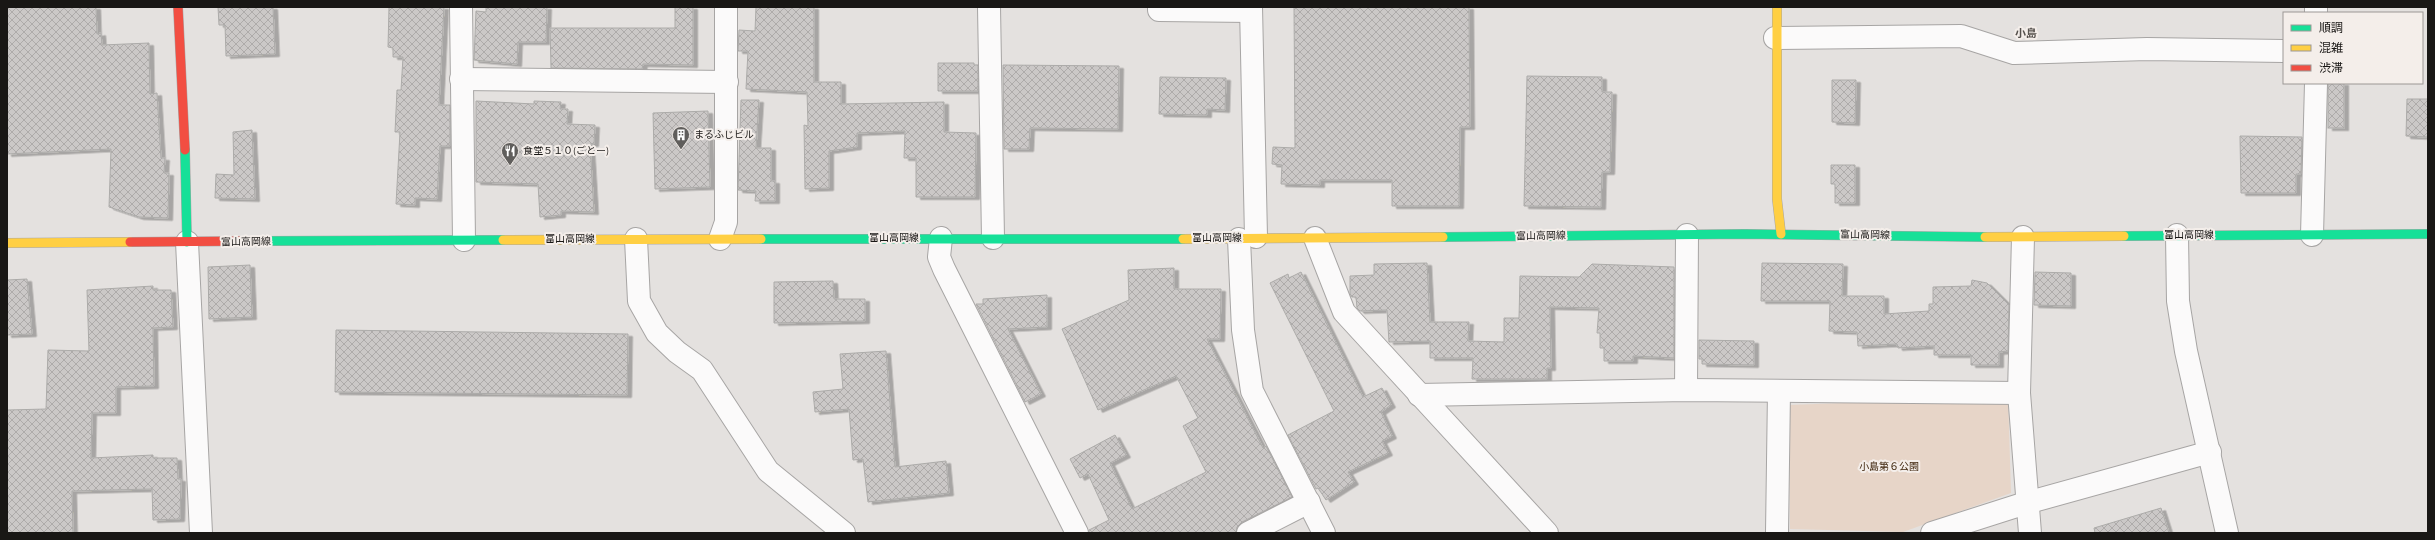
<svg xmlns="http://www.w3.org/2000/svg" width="2435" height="540" font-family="'Source Sans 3','Noto Sans JP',sans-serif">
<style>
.park{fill:#e7d5c8}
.building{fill:url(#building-cross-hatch);stroke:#acaba9;filter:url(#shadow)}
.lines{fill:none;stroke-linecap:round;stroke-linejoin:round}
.street-casing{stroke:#a7a5a4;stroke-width:24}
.fast-casing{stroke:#a7a5a4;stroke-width:10}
.slow-casing{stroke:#a7a5a4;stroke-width:10}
.jam-casing{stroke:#a7a5a4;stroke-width:10}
.street{stroke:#fbfafa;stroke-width:22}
.fast{stroke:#16e098;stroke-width:9}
.slow{stroke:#ffcf43;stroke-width:9}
.jam{stroke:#f24e42;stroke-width:9}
.labels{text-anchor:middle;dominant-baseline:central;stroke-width:4;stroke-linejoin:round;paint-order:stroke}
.poi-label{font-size:10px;fill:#191715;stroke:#f4eeea;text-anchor:start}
.street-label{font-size:10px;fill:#191715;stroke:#f4eeea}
.park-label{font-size:10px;fill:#3d230a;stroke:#f4eeea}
.neighbourhood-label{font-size:11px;font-weight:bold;fill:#54504c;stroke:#f4eeea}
</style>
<defs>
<pattern id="building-cross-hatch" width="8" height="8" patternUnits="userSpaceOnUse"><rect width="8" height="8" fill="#cbc8c7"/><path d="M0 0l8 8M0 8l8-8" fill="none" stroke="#aeabaa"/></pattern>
<filter id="shadow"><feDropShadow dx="4.5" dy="2.5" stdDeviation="0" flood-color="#0004"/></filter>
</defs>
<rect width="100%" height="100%" fill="#e4e1df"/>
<!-- park -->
<path class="park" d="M2008,397L2011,493L1903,532L1790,529L1789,405Z"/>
<!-- building -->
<g class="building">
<path d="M7,7H96L97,34L101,33L102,45L149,43L150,94L157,93L161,158H165L164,173H169L168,218L139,217L109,207L111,149L7,154Z"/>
<path d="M218,7H273L275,54L226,56L225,25H219Z"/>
<path d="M389,7H444L439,105H450V146H440L437,199L415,198V205L396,204L400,132H395L397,90H401L403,57H393V48L388,47Z"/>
<path d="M486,7H547L546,42H518L517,64L474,60L476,11L486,12Z"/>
<path d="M675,7H693V65L643,64L642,69L551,68L550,28H675Z"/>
<path d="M756,7H814V82H841V104L944,102V132L976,133L975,197H916V158H904L905,131L857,133V147L829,151V188L805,189L804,125L808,126L807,92L746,89L748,51H738L739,30L755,31Z"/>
<path d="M1294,7H1469L1470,127H1460L1459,206H1392V180H1320V185L1281,184L1282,165L1272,164L1273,147L1295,148Z"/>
<path d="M938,63H974V65H978V91H938Z"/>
<path d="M1003,65L1119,66L1118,129L1030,128L1029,149H1004Z"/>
<path d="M1527,76L1602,77V92H1612L1610,172H1602L1601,207L1524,206Z"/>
<path d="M1160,77L1226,78L1225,110L1207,109V115L1159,114Z"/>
<path d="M1832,80H1856L1855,123L1832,122Z"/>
<rect x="2328" y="83" width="16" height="45"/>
<path d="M2407,99H2428V137L2406,136Z"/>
<path d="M741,100H759L756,148H771V181H775V201H755L756,191L738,190Z"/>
<path d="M476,101L534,104V101L561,102L560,109H568L567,124L595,125L594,144H590L594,212L561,211V215L540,217L538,184L476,182Z"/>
<path d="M708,111L710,187L655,189L653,113Z"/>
<path d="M252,130L255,199L215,198L216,174L234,175L233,132Z"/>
<path d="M2240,136L2302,137L2301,174H2296V193H2241Z"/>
<path d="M1831,165H1855V203H1835V184H1831Z"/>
<path d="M1427,263L1430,322H1469L1468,341L1504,342V318H1519L1520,276L1579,277L1592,264L1674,267V358L1633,356V361H1604V348H1600V333H1597L1599,308L1550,307L1551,368H1547V379H1472L1473,358H1430V341L1389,342L1387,310L1360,311L1357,308L1356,297H1352L1350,294V276L1374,275V264Z"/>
<path d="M1762,263L1843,264L1842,296H1884V314L1929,311V304H1933V287L1971,286L1972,280L1987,283L2009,305L2008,351L1999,352V365H1971V355H1934V346L1898,348L1897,344L1858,346L1857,332L1829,331L1830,301H1761Z"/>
<path d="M250,265L252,317L209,319L208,267Z"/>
<path d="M1174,268V289H1221L1220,339H1207L1263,448L1266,446L1292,497L1242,522L1237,527L1236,533H1089V530L1109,520L1088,474L1080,478L1070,459L1115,435L1126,455L1110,463L1132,509L1206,472L1183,426L1198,418L1176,376L1098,410L1062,329L1129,300L1128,270Z"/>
<path d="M1301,272L1363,397L1382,388L1391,405L1381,412L1392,436L1382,441L1388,453L1348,472L1354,482L1326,500L1318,488L1316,489L1288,435L1334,411L1270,283L1288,274L1289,278Z"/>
<path d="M2035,272L2071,273V306L2034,305Z"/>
<path d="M27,279L32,334L7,335V280Z"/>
<path d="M833,281L834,299H865V321L774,323V282Z"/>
<path d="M153,286V290H171L173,327L153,328L154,386L116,387V413H92L91,458L153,455V458H177L178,479H181L180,519L153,520L152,489L72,491L73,533H7V410L46,409L48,350L89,351L87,290Z"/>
<path d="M1047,295V327L1008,329L1041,394L1025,402L976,304H983V299Z"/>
<path d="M336,330L628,334L627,395L335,392Z"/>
<path d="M1699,340L1754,341V365L1702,364V359H1699Z"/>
<path d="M886,351L895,467L946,461L949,493L868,502L863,459L853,460L849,409L815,412L813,392L843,389L840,354Z"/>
<path d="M2161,508L2169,533H2095L2094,528Z"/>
</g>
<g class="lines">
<defs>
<g id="street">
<path d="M461,7L464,240"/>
<path d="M989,7L993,238"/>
<path d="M1159,7V10L1251,11"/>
<path d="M1251,7L1256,237"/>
<path d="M2316,7V13"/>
<path d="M1775,38L1961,36L2014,53L2147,49L2284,51"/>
<path d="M461,79L727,82"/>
<path d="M2177,235L2178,301L2186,351L2227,533"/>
<path d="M2312,235L2316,83"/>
<path d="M2023,237L2019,393L2030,533"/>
<path d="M941,238L939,257L944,269L1077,533"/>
<path d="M1315,238L1344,312L1547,533"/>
<path d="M636,239L639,301L657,333L677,352L702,370L768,471L844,533"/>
<path d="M720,239L726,222V7"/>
<path d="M1239,239L1243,330L1252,391L1324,533"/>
<path d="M187,242L201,533"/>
<path d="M1686,390L1687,235"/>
<path d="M1419,395L1686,390L2019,393"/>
<path d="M1248,533L1309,502"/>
<path d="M1777,533L1779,391"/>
<path d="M1932,533L2026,503L2210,452"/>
</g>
<g id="fast">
<path d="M185,150L187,242"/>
<path d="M2124,236L2428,234"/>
<path d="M1443,237L1745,234L1985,237"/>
<path d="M761,239H1183"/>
<path d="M262,241L503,240"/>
</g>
<g id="slow">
<path d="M1777,7V199L1781,234"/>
<path d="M1985,237L2124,236"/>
<path d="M1183,239L1443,237"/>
<path d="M503,240L761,239"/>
<path d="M7,243L130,242"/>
</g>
<g id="jam">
<path d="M178,7L185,150"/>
<path d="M130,242L262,241"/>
</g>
</defs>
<!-- street casing -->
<use href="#street" class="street-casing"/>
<!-- fast casing -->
<use href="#fast" class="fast-casing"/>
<!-- slow casing -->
<use href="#slow" class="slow-casing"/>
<!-- jam casing -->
<use href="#jam" class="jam-casing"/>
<!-- street -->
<use href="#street" class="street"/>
<!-- fast -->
<use href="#fast" class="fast"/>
<!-- slow -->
<use href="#slow" class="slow"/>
<!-- jam -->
<use href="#jam" class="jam"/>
</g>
<!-- icons -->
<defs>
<symbol id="building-pin" viewBox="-11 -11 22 30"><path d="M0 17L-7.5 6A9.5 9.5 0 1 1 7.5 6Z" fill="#605e5c" stroke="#f4eeea"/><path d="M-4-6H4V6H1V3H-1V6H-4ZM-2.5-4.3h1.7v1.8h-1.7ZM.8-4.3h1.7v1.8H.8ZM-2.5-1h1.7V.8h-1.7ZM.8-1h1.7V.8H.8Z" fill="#fff"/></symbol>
<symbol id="restaurant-pin" viewBox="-11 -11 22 30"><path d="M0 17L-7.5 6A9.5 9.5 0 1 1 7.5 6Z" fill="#605e5c" stroke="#f4eeea"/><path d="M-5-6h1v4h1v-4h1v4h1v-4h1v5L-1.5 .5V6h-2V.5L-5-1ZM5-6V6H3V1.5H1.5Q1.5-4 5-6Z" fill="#fff"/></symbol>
</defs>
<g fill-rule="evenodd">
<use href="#building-pin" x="671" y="125" width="20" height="27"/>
<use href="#restaurant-pin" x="500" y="141" width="20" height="27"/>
</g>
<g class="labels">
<!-- poi labels -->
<g class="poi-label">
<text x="694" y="135">まるふじビル</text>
<text x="523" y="151">食堂５１０(ごとー)</text>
</g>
<!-- street labels -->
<g class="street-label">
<text transform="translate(1865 235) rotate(1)">富山高岡線</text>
<text x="2189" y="235">富山高岡線</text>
<text transform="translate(1541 236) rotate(-1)">富山高岡線</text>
<text x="894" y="238">富山高岡線</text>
<text x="1217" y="238">富山高岡線</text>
<text x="570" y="239">富山高岡線</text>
<text transform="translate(246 242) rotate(-1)">富山高岡線</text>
</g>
<!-- park labels -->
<g class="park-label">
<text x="1889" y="467">小島第６公園</text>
</g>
<!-- neighbourhood labels -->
<g class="neighbourhood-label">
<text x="2026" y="33">小島</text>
</g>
</g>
<!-- border -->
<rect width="2435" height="540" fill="none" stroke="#191715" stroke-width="16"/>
<!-- legend -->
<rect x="2283" y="12" width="140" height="72" fill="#f4eeea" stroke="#9c9895"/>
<rect x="2291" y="25" width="20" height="6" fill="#16e098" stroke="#9c9895"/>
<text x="2319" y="32" font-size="12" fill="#191715">順調</text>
<rect x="2291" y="45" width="20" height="6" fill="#ffcf43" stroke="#9c9895"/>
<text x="2319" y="52" font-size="12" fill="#191715">混雑</text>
<rect x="2291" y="65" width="20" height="6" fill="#f24e42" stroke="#9c9895"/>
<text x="2319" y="72" font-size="12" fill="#191715">渋滞</text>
</svg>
